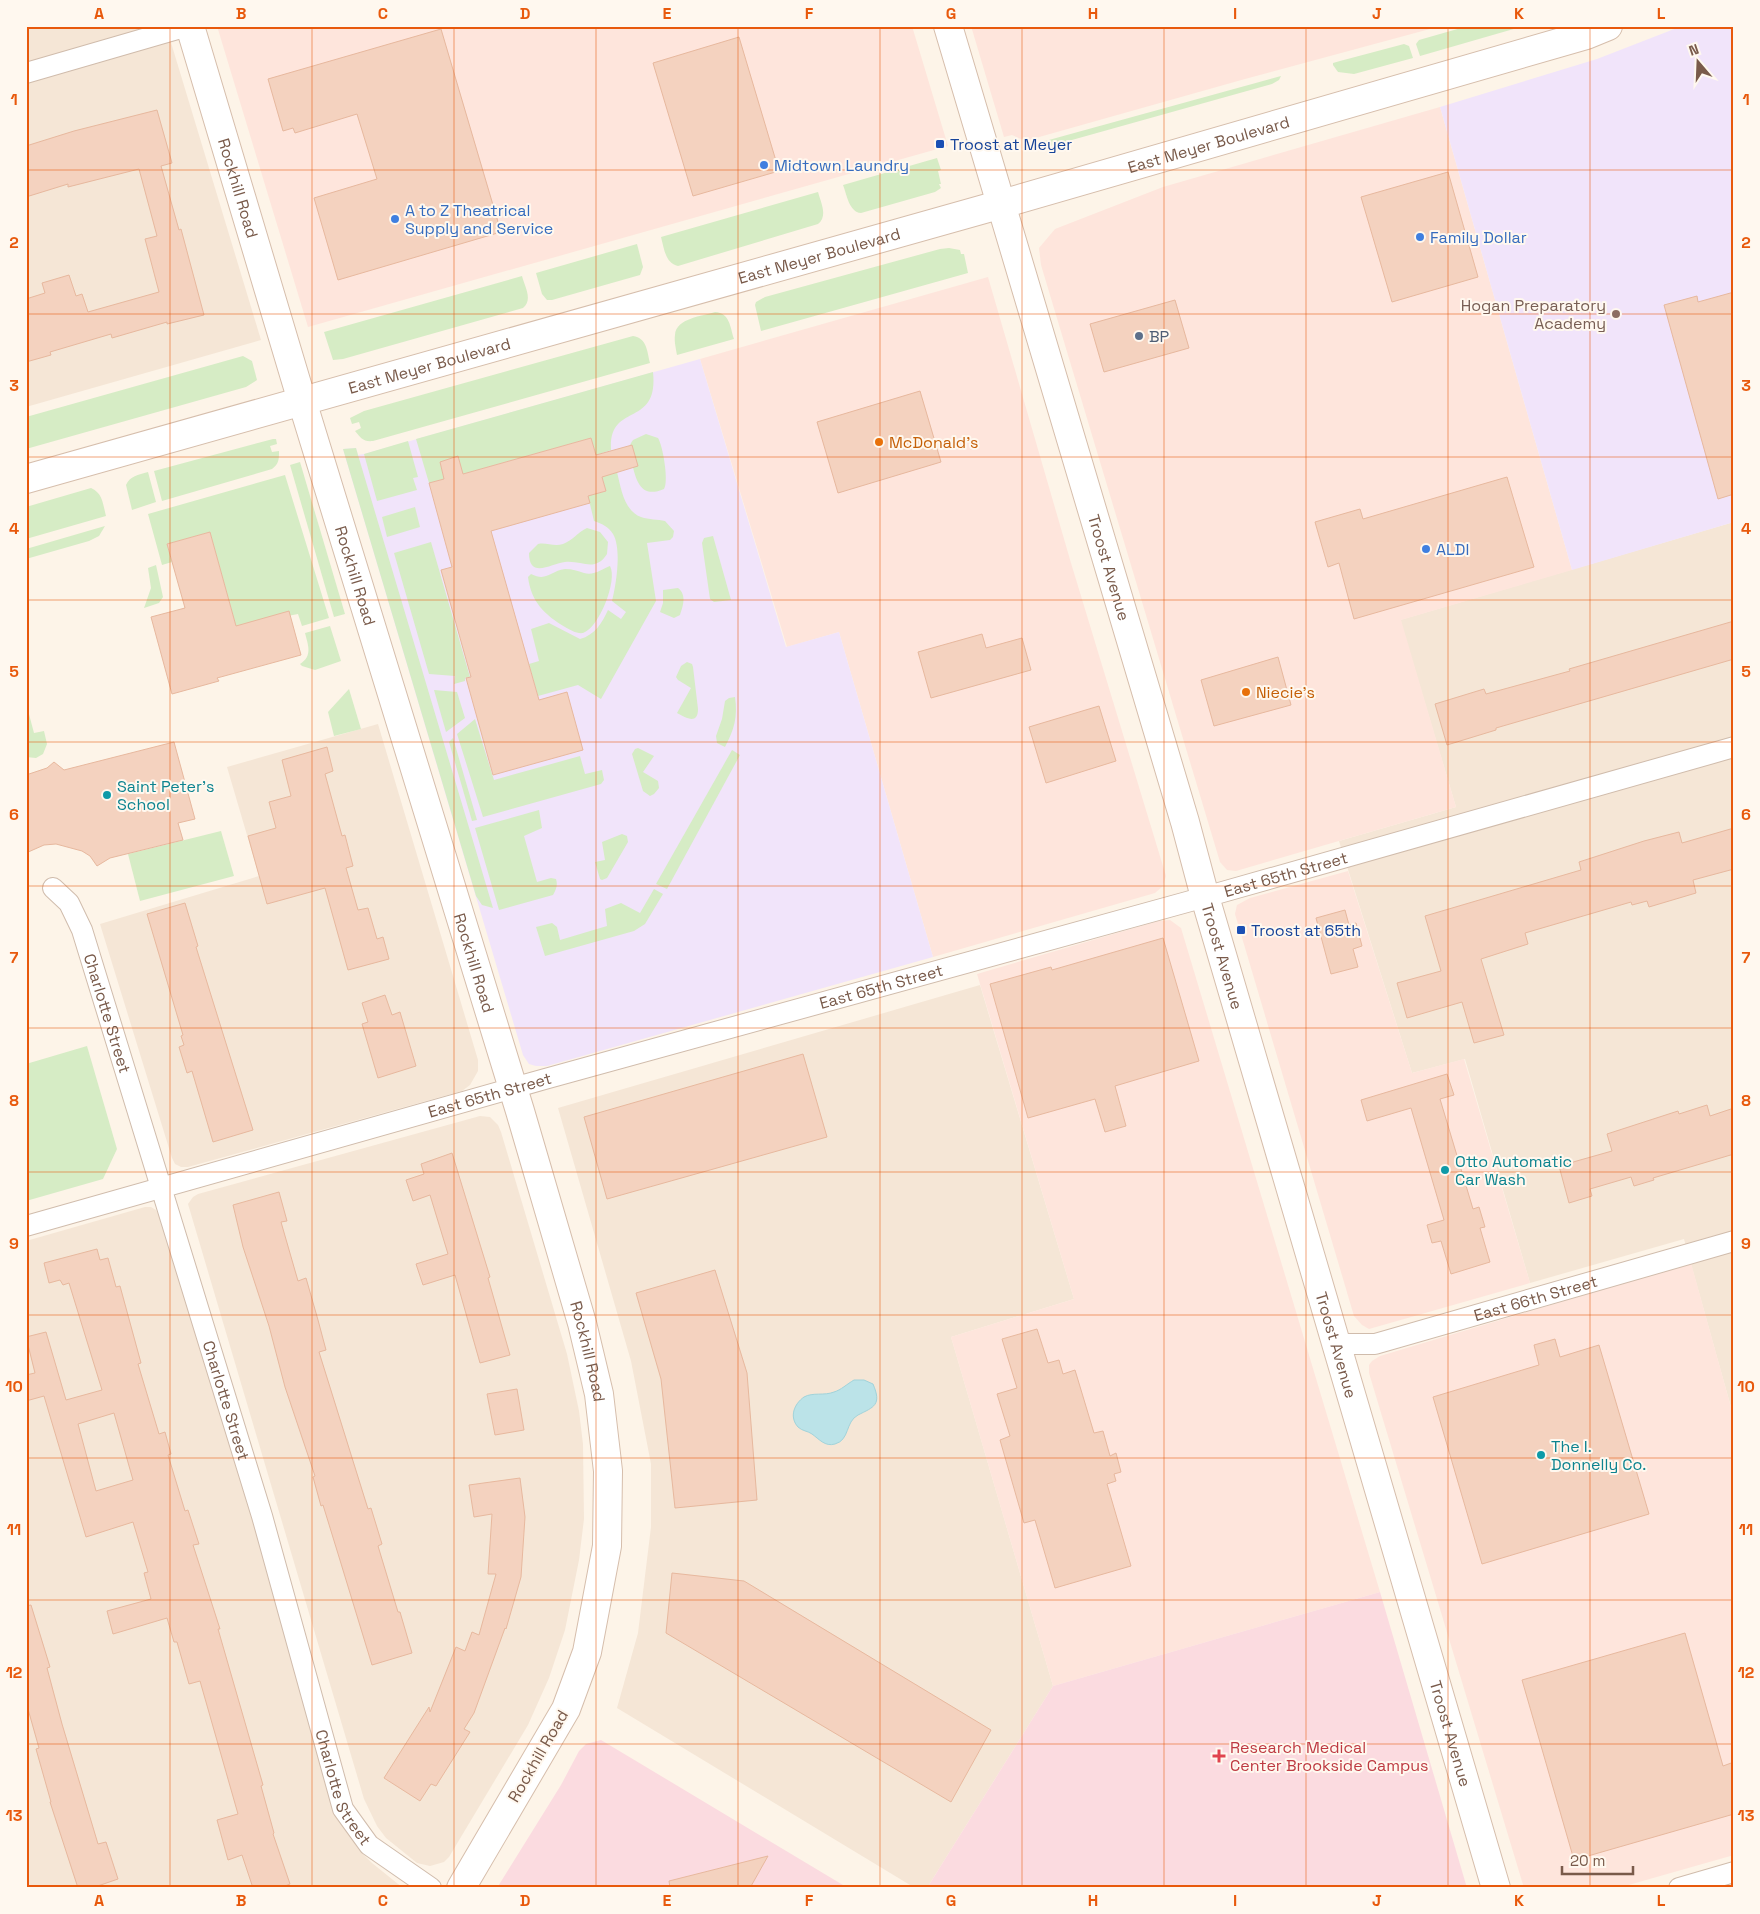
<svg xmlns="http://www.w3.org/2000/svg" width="1760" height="1914" font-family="'Space Grotesk',sans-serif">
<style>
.residential{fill:#f5e6d6}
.commercial{fill:#fee5dc}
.education{fill:#f1e4fa}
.medical{fill:#fbdbe0}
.green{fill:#d6ecc5}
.water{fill:#bbe3e8;stroke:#a1d3da}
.building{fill:#f4d2bf;stroke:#e7b89e;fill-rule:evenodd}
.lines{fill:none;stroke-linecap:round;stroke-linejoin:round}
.street-casing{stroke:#d0bcac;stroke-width:22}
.secondary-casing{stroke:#d6beac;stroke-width:30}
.street{stroke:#fff;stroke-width:20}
.secondary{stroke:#fff;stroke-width:28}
.grid{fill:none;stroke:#e8590c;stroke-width:1;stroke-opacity:0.55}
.transit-dot{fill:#1a4fb4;stroke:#fff8ef;stroke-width:2}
.shop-dot{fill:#3f7fe0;stroke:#fff8ef;stroke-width:2}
.education-dot{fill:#8d6e63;stroke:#fff8ef;stroke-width:2}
.service-dot{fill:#5c6f8a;stroke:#fff8ef;stroke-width:2}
.food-dot{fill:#e8710a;stroke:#fff8ef;stroke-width:2}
.culture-dot{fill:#0f9aa8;stroke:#fff8ef;stroke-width:2}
.health-dot{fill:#e0444e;stroke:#fff8ef;stroke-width:2}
.labels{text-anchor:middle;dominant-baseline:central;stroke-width:4;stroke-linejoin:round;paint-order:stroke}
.transit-label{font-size:16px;fill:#164399;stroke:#fff8ef;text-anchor:start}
.street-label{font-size:16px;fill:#795a4a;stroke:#fff8ef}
.shop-label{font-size:16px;fill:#366cbe;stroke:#fff8ef;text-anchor:start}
.education-label{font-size:16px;fill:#785e54;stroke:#fff8ef;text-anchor:end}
.service-label{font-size:16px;fill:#4e5e75;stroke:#fff8ef;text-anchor:start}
.food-label{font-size:16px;fill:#c56008;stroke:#fff8ef;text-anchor:start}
.culture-label{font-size:16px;fill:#0d838f;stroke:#fff8ef;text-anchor:start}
.health-label{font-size:16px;fill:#be3a42;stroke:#fff8ef;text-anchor:start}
.neatline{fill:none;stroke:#e8590c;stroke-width:2}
.grid-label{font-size:16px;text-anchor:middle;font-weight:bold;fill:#e8590c}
</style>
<rect width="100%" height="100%" fill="#fdf4e8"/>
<!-- residential -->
<g class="residential">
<path d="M26,26H166L261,340L26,407Z"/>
<path d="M1734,522V1418L1684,1239L1530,1283L1465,1059L1412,1073L1339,841L1456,807L1400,620Z"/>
<path d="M378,724L478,1060V1071L470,1085L462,1091L188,1167H181L175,1164L172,1158L100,924L259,876L227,767Z"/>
<path d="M980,985L1074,1299L951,1337L1053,1686L927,1888H915L617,1708L638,1633L651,1527V1464L631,1361L558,1108Z"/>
<path d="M480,1116L490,1117L498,1125L501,1132L567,1354L579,1411L583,1444L584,1519L579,1560L565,1630L549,1678L528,1725L449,1857L444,1862L430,1866L417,1863L386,1838L377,1826L364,1799L188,1204L193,1197L198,1194Z"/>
<path d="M145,1207H151L156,1210L162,1221L344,1825L359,1850L372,1863L403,1888H26V1241Z"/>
</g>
<!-- commercial -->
<g class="commercial">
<path d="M217,26H912L948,146L308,327Z"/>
<path d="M971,26H1441L1245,79L1025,141L1012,135L1004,137Z"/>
<path d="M1440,107L1572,570L1401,620L1456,807L1236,871L1227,870L1220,862L1041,265L1039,248L1055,229L1163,187Z"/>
<path d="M988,277L1071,563L1166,876L1163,886L1155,893L933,957L839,632L787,647L700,359Z"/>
<path d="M1348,871L1412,1073L1464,1059L1530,1283L1369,1329L1362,1325L1354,1316L1235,914L1237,905L1250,898Z"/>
<path d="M1170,920L1181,928L1380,1592L1053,1686L951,1337L1074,1299L977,974L1158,921Z"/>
<path d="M1691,1263L1734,1418V1855L1618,1888H1524L1369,1373V1365L1372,1361L1380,1356Z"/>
</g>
<!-- education -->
<g class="education">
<path d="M1682,26H1734V522L1572,570L1440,107L1597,59Z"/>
<path d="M700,359L786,647L839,632L933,957L547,1066H536L529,1064L523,1055L343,449L356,448L358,455L364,454Z"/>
</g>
<!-- medical -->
<g class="medical">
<path d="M1380,1592L1467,1888H927L1053,1686Z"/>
<path d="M601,1740L848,1888H497L561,1785L579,1751L586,1744Z"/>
</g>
<!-- green -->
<g class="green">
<path d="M1468,26H1524L1420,56L1416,44L1419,40Z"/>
<path d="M1404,44L1409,46L1413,58L1354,74L1338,72L1333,65V63L1340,61Z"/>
<path d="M1281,76L1279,80L1272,84L1029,152L1027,146Z"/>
<path d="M937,158L941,170L938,171L941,184H939L941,188L935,192L861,213C849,212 847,195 843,185Z"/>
<path d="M818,192C821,203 828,216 818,224L678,266C665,263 664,248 661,237Z"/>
<path d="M637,244L643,267L640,275L552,300H547L542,294L536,273Z"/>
<path d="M949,248L960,250L961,254H964L968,273L761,331L755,305L756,302L765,297L940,249Z"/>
<path d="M522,276C525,287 533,300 523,308L343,359L333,360L324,332Z"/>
<path d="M715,312C730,313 730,327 734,339L677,355C676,349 674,341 675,335C676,318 703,316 715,312Z"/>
<path d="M633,336C647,338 647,351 650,363L373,441C363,442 361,438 355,431L361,428L359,422L352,424L350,418L364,411Z"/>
<path d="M243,356L252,361L257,380L246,387L26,449V417Z"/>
<path d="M653,372C659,429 608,401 611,450L596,455L591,438L463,474L458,457L440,462L444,479L429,483L416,439Z"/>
<path d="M646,434L658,438C663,446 669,482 664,489C641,499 636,481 632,463C630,454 627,447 633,440Z"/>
<path d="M273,439H276L277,444L270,446L272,452L279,451C279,459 279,464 272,469L162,501L154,471Z"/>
<path d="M408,441L418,477L413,478L417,490L377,501L364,454Z"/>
<path d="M356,448L358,455L493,908L482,905L476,896L343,449Z"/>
<path d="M300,462L345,614L334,617L290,465Z"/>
<path d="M148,472L156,502L132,510L126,485C130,476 138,475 148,472Z"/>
<path d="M617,472C621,488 624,511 641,517C649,520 658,519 665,521L674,531L673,537L670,540L647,543L656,601L601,699L578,685L538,696L529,664L539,661L531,629L549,623L580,639C595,635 602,623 608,610L621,619L626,612L612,601C616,585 622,549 613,534C608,526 602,524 594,521L588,496L606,491L602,476Z"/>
<path d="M285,475L329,618L302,626L298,614L236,626L210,532L167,544L172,562L162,565L148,514Z"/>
<path d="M91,488C103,493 103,505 106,516L26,539V507Z"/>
<path d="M415,507L420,527L387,537L382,517Z"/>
<path d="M105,526L99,536L89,541L26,559V549Z"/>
<path d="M587,528L600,532L608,542L607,554C595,573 582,560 565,562C552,563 529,580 529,553L538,544C546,542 554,547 563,544C572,541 578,532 587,528Z"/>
<path d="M713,536L731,600L714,602L710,599L702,543L704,538Z"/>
<path d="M431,542L470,677L465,678V681L454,684L455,676L429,674L394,553Z"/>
<path d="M156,565L163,597L159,603L144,608L151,588L148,568Z"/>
<path d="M610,566C618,580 599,628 583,633C577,634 570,630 565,627C545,615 531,602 528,577L531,574C547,582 550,571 565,569C572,569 578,571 584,573C594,576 602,569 610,566Z"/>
<path d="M678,588C687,595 683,606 680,615L674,618L660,612L663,603V590Z"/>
<path d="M330,626L341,661L315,670L302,666L300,664C313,656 308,645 305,633Z"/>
<path d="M687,662L692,664L693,667L698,709C698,725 686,718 677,713L691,688L678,680L676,677L681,666Z"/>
<path d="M349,689L361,729L334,736L328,712Z"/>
<path d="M434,690L457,692L465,718L446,732Z"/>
<path d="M735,697C738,717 734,730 725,747L717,743L716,736L722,719L725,701L729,698Z"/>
<path d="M26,703L34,733L44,731L47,744L43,754L36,758L26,757Z"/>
<path d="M475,719L494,780L580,756L585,774L602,770L604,780L601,784L483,817L457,734Z"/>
<path d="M453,738L477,820L472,821L449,742Z"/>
<path d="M638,748L654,756L643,772L658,781L659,788L654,794L650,796L643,791L632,754L635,749Z"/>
<path d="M732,750L740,755L667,889L656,884Z"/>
<path d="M539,810L542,828L524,836L537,882L551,878L556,879C558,885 556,890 553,895L499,910L475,828Z"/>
<path d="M221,831L234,876L140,901L128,854Z"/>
<path d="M622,834L627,836L628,842L607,878L602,880L600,879L595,862L605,860L602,842Z"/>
<path d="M654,889L663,894L645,924L634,931L545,956L536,927L552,923L557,927L560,940L607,926L605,909L621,903L640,913Z"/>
<path d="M87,1046L117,1149L103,1179L26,1201V1064Z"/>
</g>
<!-- water -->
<path class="water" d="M854,1380H864L873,1384C882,1405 874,1407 858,1415C845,1422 850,1440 835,1444C825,1447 819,1439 812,1434C808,1431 802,1431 798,1427C789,1417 794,1404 804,1397C813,1392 824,1396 834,1392C841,1390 847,1384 854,1380Z"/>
<!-- building -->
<g class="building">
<path d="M441,29L501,232L338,280L314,198L377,179L357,114L295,133L293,128L283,131L268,79Z"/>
<path d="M739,37L779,171L693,196L653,63Z"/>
<path d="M157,110L172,163L161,166L179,230L181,229L204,315L167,324V322L112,338L111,334L50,352L51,355L26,362V299L45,293L42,283L69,275L76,296L82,294L88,312L159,292L145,239L157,236L139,169L68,187V184L26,197V146L74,131Z"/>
<path d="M1448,172L1478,277L1392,302L1361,197Z"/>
<path d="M1734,292V494L1718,499L1664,305L1697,296L1698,302Z"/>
<path d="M1175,300L1189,348L1104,372L1090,324Z"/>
<path d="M920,391L941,462L838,493L817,422Z"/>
<path d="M591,438L596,455L632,445L638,466L602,477L606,491L588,496L590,503L491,531L539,700L567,692L583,750L493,775L466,678L471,677L441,570L452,567L429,483L444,479L440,462L458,456L463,474Z"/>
<path d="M1507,477L1534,567L1354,619L1339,563L1328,567L1315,522L1360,509L1363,519Z"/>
<path d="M210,532L236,626L289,611L301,655L217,678L219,681L172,694L151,617L185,608L167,544Z"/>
<path d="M1734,621V659L1496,728V730L1447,745L1435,704L1484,689L1486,694L1570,671L1569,669Z"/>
<path d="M982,634L986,648L1022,638L1031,670L931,698L918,652Z"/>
<path d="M1278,657L1291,705L1214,726L1201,680Z"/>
<path d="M1099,706L1116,761L1046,783L1029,727Z"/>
<path d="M174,742L195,819L178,823L183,840L110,858L97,866L90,856L82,851L56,844L44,845L26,853V775L47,768L54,762L64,770Z"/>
<path d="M327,747L333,771L325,774L342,836L345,835L353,866L346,868L358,910L368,908L377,939L383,937L389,959L348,970L325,888L267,904L248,836L276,828L269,802L291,796L282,760Z"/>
<path d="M1734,828V869L1693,880L1696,893L1649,907L1647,901L1632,905L1631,902L1525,933L1528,944L1481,959L1504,1035L1474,1043L1462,1002L1407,1018L1397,983L1441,971L1425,916L1581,870L1579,862L1644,841L1679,832L1682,843Z"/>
<path d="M185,903L198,946L196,947L253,1130L213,1142L192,1071L187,1073L179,1047L184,1045L181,1036L183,1035L147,914Z"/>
<path d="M1345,910L1349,925L1356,923L1362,946L1353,949L1358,967L1331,974L1316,918Z"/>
<path d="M1163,938L1199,1061L1115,1086L1126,1126L1105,1132L1095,1099L1028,1118L990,984L1051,967L1052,970Z"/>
<path d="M385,995L392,1015L400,1012L416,1066L378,1078L362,1024L368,1022L362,1003Z"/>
<path d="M803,1054L827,1137L607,1199L584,1117Z"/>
<path d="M1447,1074L1454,1095L1440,1099L1473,1209L1479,1207L1485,1227L1480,1228L1490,1262L1451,1274L1441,1241L1432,1243L1427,1225L1444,1220L1411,1108L1367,1121L1361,1100Z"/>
<path d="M1707,1105L1710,1116L1734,1108V1154L1653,1178L1654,1180L1634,1186L1631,1177L1590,1189L1592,1196L1569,1203L1559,1166L1612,1151L1607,1134L1678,1111L1679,1114Z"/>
<path d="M452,1153L490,1277L488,1278L510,1355L480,1363L455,1275L423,1285L416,1264L448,1254L430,1195L413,1201L406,1180L424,1174L421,1164Z"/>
<path d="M279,1192L287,1221L281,1222L298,1281L306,1278L318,1320L326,1350L319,1352L368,1509L371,1508L382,1544L378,1546L398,1612H400L412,1653L372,1665L339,1557L323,1505L321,1506L313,1477L315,1476L285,1387L269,1326L243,1247L233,1205Z"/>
<path d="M97,1249L100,1260L108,1258L116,1287L120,1286L141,1363L138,1364L159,1434L165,1432L171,1454L168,1455L185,1511L188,1510L199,1544L193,1545L220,1629H218L263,1785L261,1786L274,1833L273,1834L290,1884L280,1888H253L242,1855L228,1860L217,1820L238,1814L200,1681L189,1684L177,1642H174L167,1618L113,1634L107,1611L151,1599L144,1573L148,1572L133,1522L86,1537L44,1396L26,1401V1375L35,1373L26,1337L46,1332L66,1400L102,1390L69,1283L63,1285L60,1280L49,1283L44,1263ZM114,1413L133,1480L96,1491L78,1424Z"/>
<path d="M715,1270L747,1373L757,1500L675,1508L661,1379L636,1293Z"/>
<path d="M1037,1329L1048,1363L1059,1360L1063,1374L1075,1370L1094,1433L1103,1431L1110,1456L1116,1453L1121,1472L1114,1474L1116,1481L1107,1484L1131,1566L1055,1588L1035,1520L1024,1523L1000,1440L1010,1436L997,1394L1017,1388L1002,1339Z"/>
<path d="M1555,1339L1560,1357L1599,1345L1649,1514L1482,1564L1433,1397L1539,1365L1534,1345Z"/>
<path d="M517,1389L524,1430L495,1435L487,1394Z"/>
<path d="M520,1478L525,1517L521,1577L506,1629L505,1628L474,1713L464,1729L470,1732L436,1786L431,1784L420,1801L384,1778L429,1707L430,1712L456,1647L465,1651L472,1632L479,1635L496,1574H488L492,1514L474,1517L469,1485Z"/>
<path d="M672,1573L744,1581L991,1730L951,1802L666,1633Z"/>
<path d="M31,1605L50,1667L47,1668L62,1724L98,1844L106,1842L118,1879L92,1888H78L50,1802H51L36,1749L39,1748L26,1702V1606Z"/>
<path d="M1685,1633L1723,1766L1734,1762V1814L1574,1860L1522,1680Z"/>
<path d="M768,1856L750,1888H670L669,1881Z"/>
</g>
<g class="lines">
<defs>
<g id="street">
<path d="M26,73L188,26"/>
<path id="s1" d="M53,888L69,903L82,930L262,1516L343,1809L369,1845L431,1888"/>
<path id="s2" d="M26,1226L545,1079L1205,897L1734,747"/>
<path id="s3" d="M1336,1344H1375L1734,1241"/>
<path d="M1679,1888L1734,1872"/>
</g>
<g id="secondary">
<path id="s4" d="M190,26L302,401L520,1111L582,1323L599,1394L608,1471L607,1546L587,1652L566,1709L461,1888"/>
<path id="s5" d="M948,26L1185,822L1205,897L1496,1888"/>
<path id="s6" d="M26,479L1002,204L1586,35L1608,26"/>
</g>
</defs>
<!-- street casing -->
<use href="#street" class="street-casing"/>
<!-- secondary casing -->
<use href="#secondary" class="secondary-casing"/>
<!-- street -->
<use href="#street" class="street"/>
<!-- secondary -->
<use href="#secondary" class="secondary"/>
</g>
<!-- grid -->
<path class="grid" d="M170,26V1888M312,26V1888M454,26V1888M596,26V1888M738,26V1888M880,26V1888M1022,26V1888M1164,26V1888M1306,26V1888M1448,26V1888M1590,26V1888M26,170H1734M26,314H1734M26,457H1734M26,600H1734M26,742H1734M26,886H1734M26,1028H1734M26,1172H1734M26,1315H1734M26,1458H1734M26,1600H1734M26,1744H1734"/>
<!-- markers -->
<g class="transit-dot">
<rect x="935" y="139" width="10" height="10" rx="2.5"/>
<rect x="1236" y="925" width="10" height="10" rx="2.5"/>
</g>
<g class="shop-dot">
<circle cx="764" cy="165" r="5"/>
<circle cx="395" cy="219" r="5"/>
<circle cx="1420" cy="237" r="5"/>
<circle cx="1426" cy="549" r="5"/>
</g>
<circle class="education-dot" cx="1616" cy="314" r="5"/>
<circle class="service-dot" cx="1139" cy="336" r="5"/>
<g class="food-dot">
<circle cx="879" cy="442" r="5"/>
<circle cx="1246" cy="692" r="5"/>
</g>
<g class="culture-dot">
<circle cx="107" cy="795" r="5"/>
<circle cx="1445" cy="1170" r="5"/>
<circle cx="1541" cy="1455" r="5"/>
</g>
<path class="health-dot" d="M1216.5 1748.5h5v5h5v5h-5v5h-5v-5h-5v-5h5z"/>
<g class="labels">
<!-- transit labels -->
<g class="transit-label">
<text x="950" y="144">Troost at Meyer</text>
<text x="1251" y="930">Troost at 65th</text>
</g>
<!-- street labels -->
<g class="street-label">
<text stroke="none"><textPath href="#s6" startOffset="1229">East Meyer Boulevard</textPath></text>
<text stroke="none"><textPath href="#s4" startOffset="169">Rockhill Road</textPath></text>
<text stroke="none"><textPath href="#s6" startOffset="824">East Meyer Boulevard</textPath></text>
<text stroke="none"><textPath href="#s6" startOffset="419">East Meyer Boulevard</textPath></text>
<text stroke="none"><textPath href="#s5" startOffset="565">Troost Avenue</textPath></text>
<text stroke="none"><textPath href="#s4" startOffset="574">Rockhill Road</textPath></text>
<text stroke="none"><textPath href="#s2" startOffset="1308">East 65th Street</textPath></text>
<text stroke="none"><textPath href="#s5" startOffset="970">Troost Avenue</textPath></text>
<text stroke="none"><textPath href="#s4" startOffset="979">Rockhill Road</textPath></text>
<text stroke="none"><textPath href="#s2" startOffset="888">East 65th Street</textPath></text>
<text stroke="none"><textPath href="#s1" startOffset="139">Charlotte Street</textPath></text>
<text stroke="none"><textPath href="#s2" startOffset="482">East 65th Street</textPath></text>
<text stroke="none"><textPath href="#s3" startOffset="206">East 66th Street</textPath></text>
<text stroke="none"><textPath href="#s5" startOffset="1375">Troost Avenue</textPath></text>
<text stroke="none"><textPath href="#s4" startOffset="1384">Rockhill Road</textPath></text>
<text stroke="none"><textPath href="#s1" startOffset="544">Charlotte Street</textPath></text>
<text stroke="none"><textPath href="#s5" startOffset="1780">Troost Avenue</textPath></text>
<text transform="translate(538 1756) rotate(-60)">Rockhill Road</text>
<text stroke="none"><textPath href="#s1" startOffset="949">Charlotte Street</textPath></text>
</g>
<!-- shop labels -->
<g class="shop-label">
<text x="774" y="165">Midtown Laundry</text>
<text x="405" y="210">A to Z Theatrical<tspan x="405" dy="18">Supply and Service</tspan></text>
<text x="1430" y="237">Family Dollar</text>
<text x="1436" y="549">ALDI</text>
</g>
<!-- education labels -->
<g class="education-label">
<text x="1606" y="305">Hogan Preparatory<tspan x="1606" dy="18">Academy</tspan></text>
</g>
<!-- service labels -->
<g class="service-label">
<text x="1149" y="336">BP</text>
</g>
<!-- food labels -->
<g class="food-label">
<text x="889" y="442">McDonald's</text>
<text x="1256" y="692">Niecie's</text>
</g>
<!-- culture labels -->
<g class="culture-label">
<text x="117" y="786">Saint Peter's<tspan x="117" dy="18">School</tspan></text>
<text x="1455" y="1161">Otto Automatic<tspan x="1455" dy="18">Car Wash</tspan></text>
<text x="1551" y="1446">The I.<tspan x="1551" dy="18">Donnelly Co.</tspan></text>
</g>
<!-- health labels -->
<g class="health-label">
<text x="1230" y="1747">Research Medical<tspan x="1230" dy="18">Center Brookside Campus</tspan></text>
</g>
</g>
<!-- border -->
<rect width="1760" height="1914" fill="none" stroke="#fff8ef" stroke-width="55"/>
<!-- north arrow -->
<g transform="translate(1698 62) rotate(341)" stroke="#fff8ef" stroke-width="4" paint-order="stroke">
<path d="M0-4L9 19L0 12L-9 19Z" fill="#795a4a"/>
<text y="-8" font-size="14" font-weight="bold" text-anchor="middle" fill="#795a4a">N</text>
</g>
<!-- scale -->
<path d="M1562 1866v8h71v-8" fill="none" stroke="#795a4a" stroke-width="2.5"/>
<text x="1570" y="1866" font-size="15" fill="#795a4a" stroke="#fff8ef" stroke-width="4" paint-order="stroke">20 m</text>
<rect x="28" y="28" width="1704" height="1858" class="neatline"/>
<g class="grid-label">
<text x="99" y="19">A</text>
<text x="241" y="19">B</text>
<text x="383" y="19">C</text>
<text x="525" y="19">D</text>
<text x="667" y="19">E</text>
<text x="809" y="19">F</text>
<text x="951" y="19">G</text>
<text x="1093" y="19">H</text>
<text x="1235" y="19">I</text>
<text x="1377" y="19">J</text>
<text x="1519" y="19">K</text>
<text x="1661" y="19">L</text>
<text x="14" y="105">1</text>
<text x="1746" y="105">1</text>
<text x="14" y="248">2</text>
<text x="1746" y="248">2</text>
<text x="14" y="391">3</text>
<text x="1746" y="391">3</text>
<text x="14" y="534">4</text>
<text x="1746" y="534">4</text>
<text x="14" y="677">5</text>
<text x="1746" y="677">5</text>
<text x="14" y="820">6</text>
<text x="1746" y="820">6</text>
<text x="14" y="963">7</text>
<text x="1746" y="963">7</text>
<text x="14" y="1106">8</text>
<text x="1746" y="1106">8</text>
<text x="14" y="1249">9</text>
<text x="1746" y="1249">9</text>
<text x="14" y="1392">10</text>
<text x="1746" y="1392">10</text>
<text x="14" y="1535">11</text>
<text x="1746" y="1535">11</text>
<text x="14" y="1678">12</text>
<text x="1746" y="1678">12</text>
<text x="14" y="1821">13</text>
<text x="1746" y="1821">13</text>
<text x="99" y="1906">A</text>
<text x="241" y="1906">B</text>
<text x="383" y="1906">C</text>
<text x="525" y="1906">D</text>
<text x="667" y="1906">E</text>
<text x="809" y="1906">F</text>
<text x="951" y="1906">G</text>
<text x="1093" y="1906">H</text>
<text x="1235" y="1906">I</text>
<text x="1377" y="1906">J</text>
<text x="1519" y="1906">K</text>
<text x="1661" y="1906">L</text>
</g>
</svg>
